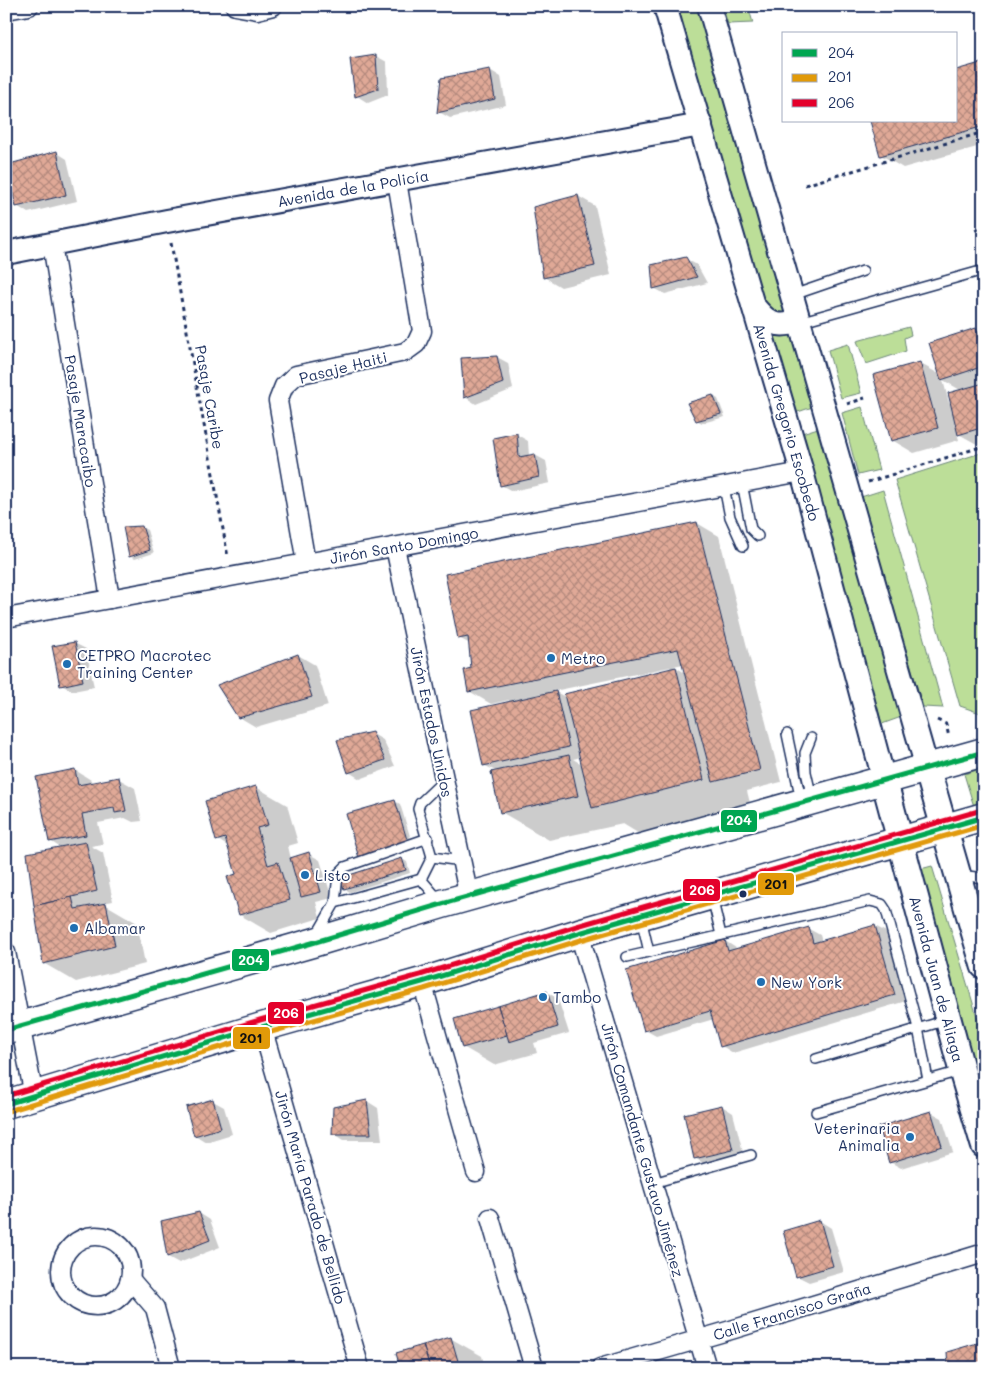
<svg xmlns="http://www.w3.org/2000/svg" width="990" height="1374" font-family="Mali,sans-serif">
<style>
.green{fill:#bcde98;stroke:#6c867b}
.shadow{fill:#0003;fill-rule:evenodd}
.building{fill:url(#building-cross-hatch);stroke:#1b2f5e}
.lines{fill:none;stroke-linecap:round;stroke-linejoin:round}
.service-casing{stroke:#1b2f5e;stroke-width:12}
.minor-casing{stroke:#1b2f5e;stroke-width:21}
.tertiary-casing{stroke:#1b2f5e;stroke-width:26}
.secondary-casing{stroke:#1b2f5e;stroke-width:29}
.primary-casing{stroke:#1b2f5e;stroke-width:31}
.path{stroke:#1b2f5e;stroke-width:3;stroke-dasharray:4 4;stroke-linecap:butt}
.service{stroke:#fff;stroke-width:9}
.minor{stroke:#fff;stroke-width:18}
.tertiary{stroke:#fff;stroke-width:22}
.secondary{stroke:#fff;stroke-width:25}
.primary{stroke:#fff;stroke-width:28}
.bus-1-casing{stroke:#fff;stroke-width:9}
.bus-2-casing{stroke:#fff;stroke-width:9}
.bus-3-casing{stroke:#fff;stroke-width:9}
.bus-1{stroke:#00a651;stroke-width:5}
.bus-2{stroke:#e19a09;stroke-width:5}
.bus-3{stroke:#e4002b;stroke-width:5}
.poi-dot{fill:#1f6fb2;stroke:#fff;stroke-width:2}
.bus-dot{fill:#1b2f5e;stroke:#fff;stroke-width:2}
.labels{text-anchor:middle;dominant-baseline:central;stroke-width:4;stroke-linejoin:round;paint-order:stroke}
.street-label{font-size:15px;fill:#1b2f5e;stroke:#fff}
.poi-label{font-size:15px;fill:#1b2f5e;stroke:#fff;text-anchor:start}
.line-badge{stroke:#fff;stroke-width:2}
.badge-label{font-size:14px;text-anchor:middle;font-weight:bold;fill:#fff}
.pale-badge-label{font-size:14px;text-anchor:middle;font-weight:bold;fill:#111}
</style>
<defs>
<pattern id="building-cross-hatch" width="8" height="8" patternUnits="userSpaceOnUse" patternTransform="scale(1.25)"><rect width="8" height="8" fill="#e0a997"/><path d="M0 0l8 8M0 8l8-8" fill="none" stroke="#b58a7e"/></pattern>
</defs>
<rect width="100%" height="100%" fill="#fff"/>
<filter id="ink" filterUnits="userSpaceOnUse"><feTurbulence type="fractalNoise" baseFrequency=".02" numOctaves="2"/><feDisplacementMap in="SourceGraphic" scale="10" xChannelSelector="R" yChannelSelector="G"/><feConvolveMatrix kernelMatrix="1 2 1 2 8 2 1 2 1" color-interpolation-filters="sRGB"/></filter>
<g filter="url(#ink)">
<!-- green -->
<g class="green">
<path d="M677,6H698L734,138L787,314L768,320Z"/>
<path d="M722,6H748L753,23L728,24Z"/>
<path d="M909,327L911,335L904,338L906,351L866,364L857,341Z"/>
<path d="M791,328L818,405L795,413L771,329Z"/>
<path d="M848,344L861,393L841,398L828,350Z"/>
<path d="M862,407L879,470L858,475L842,413Z"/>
<path d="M821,427L904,716L882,724L799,434Z"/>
<path d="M984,452V714H983L960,706L895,480Z"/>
<path d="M883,490L943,708L923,707L861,497Z"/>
<path d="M984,768V807L975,810L964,774Z"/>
<path d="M932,866L984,1040V1112L913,871Z"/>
</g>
<!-- shadow -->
<g class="shadow">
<path d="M376,56L387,62L388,95L368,103L357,96Z"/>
<path d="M984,63V145L903,168L881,155L956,121Z"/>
<path d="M490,70L501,77L506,105L450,118L439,112Z"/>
<path d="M56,152L67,159L77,201L28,213L17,206Z"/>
<path d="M578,196L595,206L611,275L561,287L544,277Z"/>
<path d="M686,259L697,265L707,283L665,294L654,288Z"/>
<path d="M976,330L984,334V446L982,447L957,433L959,440L914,453L892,440L919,363L941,375ZM943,380L962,391L951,402L949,403Z"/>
<path d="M497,357L508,363L513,389L476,404L465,397Z"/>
<path d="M713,396L718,399L725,417L702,423L697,420Z"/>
<path d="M516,434L528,441L529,456L535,455L546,461L550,483L512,491L501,485Z"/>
<path d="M697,523L719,536L781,782L747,791L751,807L641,835L623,824L549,840L501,812L497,772L484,765L509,703V700L491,704L469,691L473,669L470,644L459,638ZM683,664L685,673L674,666ZM670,667L671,669L567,698L554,691ZM581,757L583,765L573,759Z"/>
<path d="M141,527L147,530L154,553L135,559L130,556Z"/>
<path d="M74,643L86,649L94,687L73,691L61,685Z"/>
<path d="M298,655L315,665L328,706L256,727L239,717Z"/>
<path d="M371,733L383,740L395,766L360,779L349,772Z"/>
<path d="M75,770L91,780L92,784L119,779L135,788L142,821L133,822L125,818L98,823L103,844L91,846L103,853L113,901L103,903L137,923L145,964L76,982L45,964L28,854L61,848L50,841Z"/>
<path d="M256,787L287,805L298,843L288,846L291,859L309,854L320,860L332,898L316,902L320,918L271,933L240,915L238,875L229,847L218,840Z"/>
<path d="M394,801L400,804L413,846L366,861Z"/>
<path d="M402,859L407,862L410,873L350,892L345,889Z"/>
<path d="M875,926L886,932L906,1001L733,1053L722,1046L714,1019L656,1036L645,1030L725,941L736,948V950L809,929L820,935L822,942Z"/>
<path d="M547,992L558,999L569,1033L534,1043L537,1053L494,1065L463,1047Z"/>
<path d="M213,1101L224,1107L232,1134L206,1142L195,1135Z"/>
<path d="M367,1101L378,1108L382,1140H344L333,1133Z"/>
<path d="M722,1106L733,1113L744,1156L706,1165L695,1158Z"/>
<path d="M931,1112L942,1118L953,1152L901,1168L890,1162Z"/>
<path d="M199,1213L210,1220L220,1247L179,1263L168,1257L162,1222Z"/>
<path d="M820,1221L831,1228L844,1272L809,1282L797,1276Z"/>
<path d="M450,1338L482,1356L485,1368H402Z"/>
</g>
<!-- building -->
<g class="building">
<path d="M376,55L378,89L355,97L350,59Z"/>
<path d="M984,62V126L880,156L870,121H956V70Z"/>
<path d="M490,69L495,99L437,113L441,78Z"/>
<path d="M57,151L66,195L16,207L6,165Z"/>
<path d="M578,195L595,266L543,278L533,207Z"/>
<path d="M686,257L697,277L653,289L651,265Z"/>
<path d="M976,328L984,351V366L941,380L929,343Z"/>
<path d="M497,356L503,383L464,398L461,358Z"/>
<path d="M920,362L938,428L891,441L873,375Z"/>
<path d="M984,383V427L958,435L948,393Z"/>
<path d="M713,395L721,414L696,421L687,403Z"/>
<path d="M517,433L519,457L535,454L539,477L500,486L493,438Z"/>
<path d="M697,522L760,770L713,782L678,649L468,692L464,670L471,668L468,637L458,639L445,574Z"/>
<path d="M142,526L150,550L129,557L123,527Z"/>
<path d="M75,642L83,681L60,686L52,646Z"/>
<path d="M298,654L312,697L238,718L217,685Z"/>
<path d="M676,667L704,780L592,808L564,694Z"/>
<path d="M556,691L569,747L483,766L471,710Z"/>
<path d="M372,732L385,760L348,773L337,740Z"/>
<path d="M569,755L578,796L500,813L491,772Z"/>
<path d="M75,769L78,785L119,777L126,811L115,813L114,808L82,814L86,835L49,842L36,777Z"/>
<path d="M256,786L268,825L257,828L268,865L278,862L290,900L239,915L227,877L236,874L225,838L216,841L205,801Z"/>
<path d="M395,800L408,843L359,858L346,814Z"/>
<path d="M86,842L97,891L34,906L27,853Z"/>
<path d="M309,852L321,892L301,897L290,858Z"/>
<path d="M402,858L406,870L344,889L340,878Z"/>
<path d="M72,897L75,909L106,903L115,946L43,964L34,906Z"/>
<path d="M875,925L895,995L720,1047L710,1011L644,1031L626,970L725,940L728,951L809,927L813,943Z"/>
<path d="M547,991L558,1027L509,1042L498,1006Z"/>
<path d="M498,1006L507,1035L462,1048L454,1019Z"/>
<path d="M213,1099L221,1128L194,1136L186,1107Z"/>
<path d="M367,1100L371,1134H332L333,1107Z"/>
<path d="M722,1105L733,1150L694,1159L684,1114Z"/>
<path d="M931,1111L942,1146L889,1163L878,1127Z"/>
<path d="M199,1212L210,1240L167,1257L161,1221Z"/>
<path d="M820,1220L833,1266L796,1277L783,1231Z"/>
<path d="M451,1337L458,1361L437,1368H430L423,1345Z"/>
<path d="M984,1341V1368H948L947,1352Z"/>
<path d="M423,1345L430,1368H400L396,1353Z"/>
</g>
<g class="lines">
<defs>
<g id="service">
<path d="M793,295L863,271"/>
<path d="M799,322L984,270"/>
<path d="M742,483L751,529L758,536"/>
<path d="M724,487L730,517L743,546"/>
<path d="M787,734L801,800"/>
<path d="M811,738L805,753L806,772L812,798"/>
<path d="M444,780L420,803L418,809L432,857L462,861"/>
<path d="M959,875L984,878"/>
<path d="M421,879L432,857"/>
<path d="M712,897L721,935"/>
<path d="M335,903L338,874L345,867L428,838"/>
<path d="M641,918L649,952"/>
<path d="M316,936L335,903L421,879L439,900"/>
<path d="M627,957L870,901L882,904L886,910L918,1028L928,1080"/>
<path d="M816,1059L947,1020"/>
<path d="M816,1112L960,1071"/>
<path d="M653,1183L751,1155"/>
</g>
<g id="minor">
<path d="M235,6L257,10L273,6"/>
<path d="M6,10L29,6"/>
<path d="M52,244L110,599"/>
<path d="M395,547L469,897"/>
<path d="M306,563L278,401L284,386L296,375L405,352L416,344L422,331L397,181"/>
<path d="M6,618L802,472"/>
<path d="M579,933L707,1368"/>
<path d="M6,952L34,1096"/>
<path d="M422,982L476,1172"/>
<path d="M262,1027L360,1368"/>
<path d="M490,1218L534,1368"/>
<circle cx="96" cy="1271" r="35"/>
<path d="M130,1279L155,1308L171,1368"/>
<path d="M600,1368L731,1330L984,1253"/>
</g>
<g id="tertiary">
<path d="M665,6L802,472L884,780"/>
<path d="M709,6L927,768"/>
<path d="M6,253L167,221L701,125"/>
<path d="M753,305C768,324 775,328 799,322"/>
</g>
<g id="secondary">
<path d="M927,768L984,966"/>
<path d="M884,780L962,1071L984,1145"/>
</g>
<g id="primary">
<path d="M6,1030L312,943L442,904L984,752"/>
<path d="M6,1104L262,1027L422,982L579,933L984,817"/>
</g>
</defs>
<!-- service casing -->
<use href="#service" class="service-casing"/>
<!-- minor casing -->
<use href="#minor" class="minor-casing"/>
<!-- tertiary casing -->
<use href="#tertiary" class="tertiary-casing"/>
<!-- secondary casing -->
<use href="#secondary" class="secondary-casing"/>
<!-- primary casing -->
<use href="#primary" class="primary-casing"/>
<!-- path -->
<g class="path">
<path d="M805,185L984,132"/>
<path d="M975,230L984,227"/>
<path d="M171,243L228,557"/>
<path d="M847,404L865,398"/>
<path d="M868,482L984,446"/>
<path d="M937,720L946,724L949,737"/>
</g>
<!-- service -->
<use href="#service" class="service"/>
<!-- minor -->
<use href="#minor" class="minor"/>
<!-- tertiary -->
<use href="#tertiary" class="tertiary"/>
<!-- secondary -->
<use href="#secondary" class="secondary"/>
<!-- primary -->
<use href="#primary" class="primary"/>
<defs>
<g id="bus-1">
<path d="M6,1030L312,943L442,904L984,752"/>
<path d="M6,1104L262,1027L422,982L579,933L984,817"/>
</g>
<path id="bus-2" d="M8,1111L264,1034L424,989L581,940L984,825"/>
<path id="bus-3" d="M6,1096L260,1020L420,975L577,926L982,810"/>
</defs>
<!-- bus-1 casing -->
<use href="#bus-1" class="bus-1-casing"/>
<!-- bus-2 casing -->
<use href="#bus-2" class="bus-2-casing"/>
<!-- bus-3 casing -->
<use href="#bus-3" class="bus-3-casing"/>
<!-- bus-1 -->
<use href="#bus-1" class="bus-1"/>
<!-- bus-2 -->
<use href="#bus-2" class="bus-2"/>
<!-- bus-3 -->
<use href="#bus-3" class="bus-3"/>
</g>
</g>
<!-- markers -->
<g class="poi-dot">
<circle cx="551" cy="658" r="5"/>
<circle cx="67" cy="664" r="5"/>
<circle cx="305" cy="875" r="5"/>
<circle cx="74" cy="928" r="5"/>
<circle cx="761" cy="982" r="5"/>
<circle cx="543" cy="997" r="5"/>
<circle cx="910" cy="1137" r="5"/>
</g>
<circle class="bus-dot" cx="743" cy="894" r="4.5"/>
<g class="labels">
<!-- street labels -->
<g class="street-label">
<text transform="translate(353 188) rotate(-10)">Avenida de la Policía</text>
<text transform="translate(343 367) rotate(-14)">Pasaje Haiti</text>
<text transform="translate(210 397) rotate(80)">Pasaje Caribe</text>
<text transform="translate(81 421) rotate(81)">Pasaje Maracaibo</text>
<text transform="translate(787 422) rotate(74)">Avenida Gregorio Escobedo</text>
<text transform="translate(404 545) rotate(-10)">Jirón Santo Domingo</text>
<text transform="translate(432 722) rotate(78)">Jirón Estados Unidos</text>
<text transform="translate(937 979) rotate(75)">Avenida Juan de Aliaga</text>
<text transform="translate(643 1150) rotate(74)">Jirón Comandante Gustavo Jiménez</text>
<text transform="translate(311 1197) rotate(74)">Jirón María Parado de Bellido</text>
<text transform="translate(792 1311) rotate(-17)">Calle Francisco Graña</text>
</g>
<!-- poi labels -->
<g class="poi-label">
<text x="77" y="655">CETPRO Macrotec<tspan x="77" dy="17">Training Center</tspan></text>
<text x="561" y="658">Metro</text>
<text x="315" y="875">Listo</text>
<text x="84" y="928">Albamar</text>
<text x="771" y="982">New York</text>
<text x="553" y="997">Tambo</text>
<text x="900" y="1128" text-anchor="end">Veterinaria<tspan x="900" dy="17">Animalia</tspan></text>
</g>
</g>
<g class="line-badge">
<rect x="720" y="809" width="38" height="24" rx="5" fill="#00a651"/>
<rect x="757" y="872" width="38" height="24" rx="5" fill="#e19a09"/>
<rect x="682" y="878" width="39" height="24" rx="5" fill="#e4002b"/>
<rect x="231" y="948" width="39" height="24" rx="5" fill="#00a651"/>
<rect x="267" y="1001" width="38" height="24" rx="5" fill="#e4002b"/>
<rect x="232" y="1026" width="39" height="24" rx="5" fill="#e19a09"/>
</g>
<g class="badge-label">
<text x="739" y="825">204</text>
<text x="702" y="895">206</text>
<text x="251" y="965">204</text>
<text x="286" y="1018">206</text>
</g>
<g class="pale-badge-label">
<text x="776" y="889">201</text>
<text x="251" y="1043">201</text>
</g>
<!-- margin -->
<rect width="990" height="1374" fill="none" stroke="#fff" stroke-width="25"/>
<rect x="12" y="12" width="965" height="1349" fill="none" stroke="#1b2f5e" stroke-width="2" filter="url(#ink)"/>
<!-- legend -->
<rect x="782" y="32" width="175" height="90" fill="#ffffff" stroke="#a4acbf"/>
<rect x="792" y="49" width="25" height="8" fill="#00a651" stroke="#a4acbf"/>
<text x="828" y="58" font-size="15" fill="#1b2f5e">204</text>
<rect x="792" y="74" width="25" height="8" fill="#e19a09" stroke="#a4acbf"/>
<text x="828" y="82" font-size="15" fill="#1b2f5e">201</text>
<rect x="792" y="99" width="25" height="8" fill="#e4002b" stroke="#a4acbf"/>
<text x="828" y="108" font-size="15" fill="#1b2f5e">206</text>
</svg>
